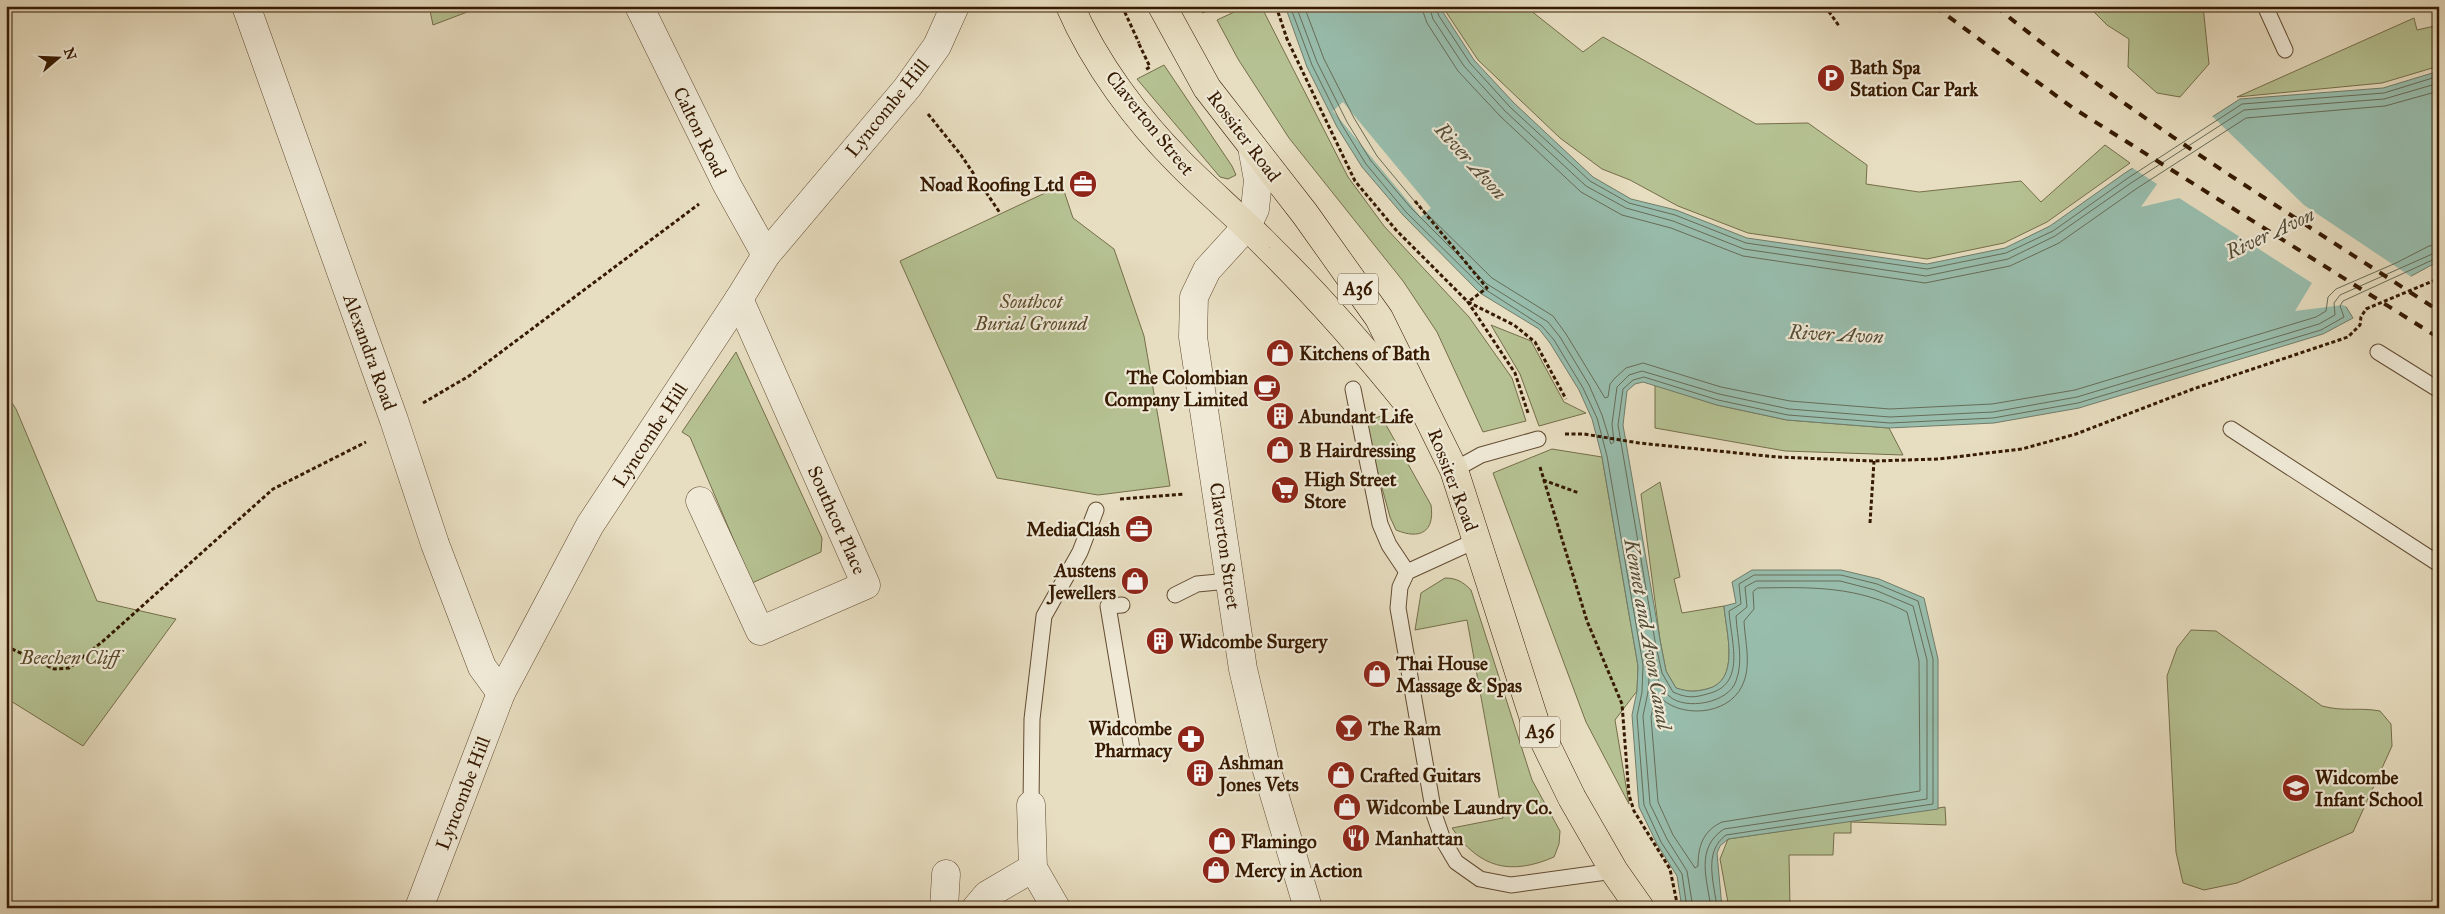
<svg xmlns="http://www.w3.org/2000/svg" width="2445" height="914" font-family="'IM FELL Great Primer',serif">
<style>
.green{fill:#b5c192;stroke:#766e4a}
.water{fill:#98bdad;stroke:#717c68}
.pier{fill:#e7ddc0}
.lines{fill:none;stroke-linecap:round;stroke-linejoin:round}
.shore{stroke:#676c57;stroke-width:1}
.service-casing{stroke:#624b31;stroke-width:17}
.minor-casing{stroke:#624b31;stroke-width:29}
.tertiary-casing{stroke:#624b31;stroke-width:29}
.trunk-casing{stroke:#361a01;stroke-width:29}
.path{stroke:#361a01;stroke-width:3;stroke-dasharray:4 2.5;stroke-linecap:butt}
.service{stroke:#efe9d6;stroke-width:15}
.minor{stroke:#efe9d6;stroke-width:28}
.tertiary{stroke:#efe9d6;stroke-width:28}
.trunk{stroke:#e7ddc0;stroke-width:28}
.rail{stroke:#361a01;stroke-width:4;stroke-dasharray:9 9;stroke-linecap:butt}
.labels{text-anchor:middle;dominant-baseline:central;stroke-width:4.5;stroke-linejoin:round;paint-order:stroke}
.shield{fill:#efe9d6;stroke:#6e5841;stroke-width:1}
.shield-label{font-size:18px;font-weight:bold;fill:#361a01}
.poi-label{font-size:19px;font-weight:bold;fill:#361a01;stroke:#efe9d6;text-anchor:start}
.street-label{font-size:19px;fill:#361a01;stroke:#efe9d6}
.park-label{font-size:19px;font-style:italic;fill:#5c4c2c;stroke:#efe9d6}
.water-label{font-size:20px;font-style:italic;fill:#534b35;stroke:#efe9d6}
</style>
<rect width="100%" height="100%" fill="#e7ddc0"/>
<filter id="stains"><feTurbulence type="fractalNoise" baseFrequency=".004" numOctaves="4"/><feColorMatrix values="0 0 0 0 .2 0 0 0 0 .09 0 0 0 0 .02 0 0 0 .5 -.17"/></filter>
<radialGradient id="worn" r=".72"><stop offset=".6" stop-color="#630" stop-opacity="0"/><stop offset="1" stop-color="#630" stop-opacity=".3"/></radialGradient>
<!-- green -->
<g class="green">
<path d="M429,6H483L433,25Z"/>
<path d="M1247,6H1261L1348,177L1384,226L1469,317L1512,378L1526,421L1483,432L1437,332L1403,281L1289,138L1238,59L1217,20Z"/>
<path d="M1442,6H1525L1583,52L1603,37L1756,124L1808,123L1867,165L1866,184L1919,192L2021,181L2041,202L2105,145L2130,163L2047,222L2004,243L1927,259L1748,233L1678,206L1630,180L1602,169L1560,138L1478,60Z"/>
<path d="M2088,6H2203L2209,64L2180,97L2157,93L2128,67L2129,39L2107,25Z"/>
<path d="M2414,18L2417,30L2439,25V66L2382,83L2237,97Z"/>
<path d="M1164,65L1232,166L1236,175L1228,179L1220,177L1137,79Z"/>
<path d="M1062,185L1073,218L1114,249L1144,336L1170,486L1098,495L997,478L900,261Z"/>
<path d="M1491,325L1531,341L1564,402L1586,413L1539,426L1520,374Z"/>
<path d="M736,352L822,538L821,552L752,583L690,437L682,432Z"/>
<path d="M1655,385L1717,405L1787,420L1889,428L1903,455L1785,451L1655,428Z"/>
<path d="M6,394L16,409L97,601L176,619L83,746L6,698Z"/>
<path d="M1381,416L1431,505C1435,532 1420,540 1396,530L1390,517L1364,422Z"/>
<path d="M1552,449L1602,457L1638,666L1637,691L1615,720L1629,804L1586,722L1493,473Z"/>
<path d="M1660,482L1680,577L1674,579L1682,613L1724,606C1726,632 1741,681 1707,689C1694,692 1689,692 1676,688L1666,671L1660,640L1641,494Z"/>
<path d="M1445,578C1457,578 1463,582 1471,590L1532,780L1560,831L1559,844L1554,857C1510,876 1479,868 1452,828L1503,818L1467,620L1415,630L1421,593Z"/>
<path d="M2191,630L2216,631L2322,706C2345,712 2358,707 2380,711L2391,724L2392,746L2353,832L2237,883L2204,890L2183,883L2176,852L2167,676L2177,648Z"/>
<path d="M1945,807L1946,825L1851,822V833H1834L1833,855H1789L1790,908H1729L1720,859L1728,839Z"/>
</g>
<!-- water -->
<path class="water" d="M1285,6H1439L1474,60L1514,103L1593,177L1631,199L1676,210L1747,238L1927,264L2005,248L2050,226L2125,173L2240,99L2383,88L2439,71V261L2404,280L2345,305L2353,318L2323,334L2079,408L1994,423L1889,428L1787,420L1717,405L1643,382L1635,384L1627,391L1623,425L1660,640L1666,671L1676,688C1689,692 1694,692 1707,689C1741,681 1726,632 1724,606L1736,603L1732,582L1752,570H1841L1879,579L1924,598L1938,659V809L1728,839L1720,846L1717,853L1722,908H1682L1677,876L1657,844L1639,807L1632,715L1637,691L1638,666L1602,457L1592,419L1579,390L1550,343L1539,329L1480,293L1403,215L1362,167L1337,127L1307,67Z"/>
<!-- pier -->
<g class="pier">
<path d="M1343,102L1431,208L1421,217L1333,111Z"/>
<path d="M2211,115L2304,205L2413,278L2348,307L2349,308L2343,305L2295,311L2312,283L2179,198L2141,207L2157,184L2131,167Z"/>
</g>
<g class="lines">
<!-- shore -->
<g class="shore">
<path d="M1290,6L1312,65L1342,125L1366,164L1406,212L1483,288L1542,326L1554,340L1583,388L1597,418L1607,456L1643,665L1642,692L1637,716L1644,805L1661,842L1682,874L1687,908"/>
<path d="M1296,6L1317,62L1347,122L1371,161L1411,208L1487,284L1548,322L1560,337L1589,385L1602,415L1611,444L1614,442L1612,424L1617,387L1629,375L1642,371L1719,394L1789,409L1890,417L1993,412L2077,397L2319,324L2335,315L2334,303L2340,295L2439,251"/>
<path d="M1304,6L1324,59L1354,118L1377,156L1416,203L1492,278L1553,316L1566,334L1605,398L1608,397L1610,384L1615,378L1626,368L1643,363L1721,387L1790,401L1890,409L1992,404L2075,390L2316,317L2326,311L2328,297L2336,289L2396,263L2429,246L2439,244"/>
<path d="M1421,6L1427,23L1458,71L1500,116L1581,192L1622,215L1671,228L1743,256L1925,283L2010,266L2059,243L2136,189L2246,118L2385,106L2439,91"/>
<path d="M1429,6L1433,19L1464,66L1505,111L1586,186L1626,208L1673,221L1744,249L1926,276L2008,259L2055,236L2131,183L2244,110L2384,99L2439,83"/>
<path d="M1435,6L1439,16L1470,63L1510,107L1590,181L1629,203L1675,215L1746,243L1927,269L2006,253L2053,231L2128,178L2242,104L2384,93L2439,76"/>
<path d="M1758,588C1813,587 1857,586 1907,612L1919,661L1920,791L1722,822C1703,831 1698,846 1698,866L1695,868L1673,835L1658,802L1651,717L1655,697L1658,695C1678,719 1728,716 1742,686C1752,666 1745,642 1744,621L1754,609L1753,592Z"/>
<path d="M1693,908L1687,871L1667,839L1650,804L1643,716L1648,692L1650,666H1654C1656,675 1661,689 1669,696C1685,711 1729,703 1736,681C1744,660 1737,638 1736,616L1747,607L1745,587L1756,581H1840L1875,590L1913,606L1927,660V799L1724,829C1695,848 1707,879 1711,908"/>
<path d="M1717,908C1714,882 1703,852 1726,835L1933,804V659L1918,601L1877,584L1841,575H1754L1739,584L1741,604L1729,611C1731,642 1747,685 1707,694C1694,698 1686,698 1673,692L1662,673L1655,641L1618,425L1623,389L1633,380L1644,377L1718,400L1788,415L1890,423L1993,418L2078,403L2321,330L2344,317L2340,306L2343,301L2439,257"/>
</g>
<defs>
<g id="service">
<path d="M2265,6L2285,50"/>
<path d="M2378,352L2439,390"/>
<path d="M1353,389L1380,524L1389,545L1407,572"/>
<path d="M2231,429L2439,564"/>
<path d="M1454,470L1481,455L1538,439"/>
<path d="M1477,540L1407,572L1400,587L1398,608L1434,814L1443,840L1456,862L1480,879L1511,885L1614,871"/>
<path d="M1175,595L1197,584L1229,581"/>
<path d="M1122,605L1108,606L1132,749"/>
<path d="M1031,805L1032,719L1044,616L1080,552L1096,510"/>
</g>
<g id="minor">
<path d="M246,6L394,420L435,544L482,667L501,693"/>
<path d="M639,6L727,185L766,255"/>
<path d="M700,501L760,631L866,585L739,299"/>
<path d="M1031,805L1033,868L1056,908"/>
<path d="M419,908L501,693L590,525L739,299L766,255L907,88L937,46L955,6"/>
<path d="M944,908L946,874"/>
<path d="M976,908L987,895L1033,868"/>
</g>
<path id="tertiary" d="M1252,147L1258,180L1255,209L1247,226L1207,270L1194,297L1193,337L1243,669L1266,767L1308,908"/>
<g id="trunk">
<path d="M1070,6C1095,64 1137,120 1181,164C1210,193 1241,219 1269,248C1320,298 1366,351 1411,407"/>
<path d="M1162,6L1207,88L1305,214L1379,318L1454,470L1535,722L1572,798L1614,871L1640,908"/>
</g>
</defs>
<!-- service casing -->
<use href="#service" class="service-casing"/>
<!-- minor casing -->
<use href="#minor" class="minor-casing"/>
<!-- tertiary casing -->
<use href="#tertiary" class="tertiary-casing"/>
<!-- trunk casing -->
<use href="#trunk" class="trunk-casing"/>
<!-- path -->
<g class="path">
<path d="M1122,6L1139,43"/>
<path d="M1276,6L1287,39L1355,181L1396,230L1468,302L1515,373L1528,413"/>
<path d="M1825,6L1839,26"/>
<path d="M1202,12L1215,6"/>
<path d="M1139,44L1150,67L1145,70"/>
<path d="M928,114L961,155L1000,213"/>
<path d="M1415,201L1487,288L1468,302L1514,325L1535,342L1566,399"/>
<path d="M423,403L469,376L699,204"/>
<path d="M1565,434H1584L1639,443L1777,457L1874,461L1938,459L2022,449L2076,434L2193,389L2348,337L2360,325L2361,317L2366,309L2433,281L2439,283"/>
<path d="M1540,467L1587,621L1622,704L1629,795L1634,811L1670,869L1678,908"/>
<path d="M1543,480L1579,493"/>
<path d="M1120,499L1184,494"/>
<path d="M1870,523L1874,461"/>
<path d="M6,646L54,669L69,668L102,642L273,489L366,442"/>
</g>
<!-- service -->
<use href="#service" class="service"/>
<!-- minor -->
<use href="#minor" class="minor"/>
<!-- tertiary -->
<use href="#tertiary" class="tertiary"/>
<!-- trunk -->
<use href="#trunk" class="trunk"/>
<!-- rail -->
<g class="rail">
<path d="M1934,6L2073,108L2439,338"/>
<path d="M1995,6C2135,119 2289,213 2439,311"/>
</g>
</g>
<!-- icons -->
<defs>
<symbol id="parking-disc" viewBox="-11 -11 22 22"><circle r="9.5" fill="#8f2418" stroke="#efe9d6"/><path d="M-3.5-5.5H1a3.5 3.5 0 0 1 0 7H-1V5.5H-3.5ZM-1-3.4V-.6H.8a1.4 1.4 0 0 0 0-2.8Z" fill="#fff"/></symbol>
<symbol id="office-disc" viewBox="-11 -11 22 22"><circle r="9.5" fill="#8f2418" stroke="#efe9d6"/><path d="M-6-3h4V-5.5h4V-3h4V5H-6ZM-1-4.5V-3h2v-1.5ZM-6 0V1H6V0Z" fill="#fff"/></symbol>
<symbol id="shop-disc" viewBox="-11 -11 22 22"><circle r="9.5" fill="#8f2418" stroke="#efe9d6"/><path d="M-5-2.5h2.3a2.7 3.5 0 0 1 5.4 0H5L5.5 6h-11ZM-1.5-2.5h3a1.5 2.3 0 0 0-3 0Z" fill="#fff"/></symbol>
<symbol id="cafe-disc" viewBox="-11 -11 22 22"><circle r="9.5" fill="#8f2418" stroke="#efe9d6"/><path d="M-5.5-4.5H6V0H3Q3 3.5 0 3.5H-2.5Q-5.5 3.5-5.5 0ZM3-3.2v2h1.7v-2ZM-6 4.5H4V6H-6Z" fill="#fff"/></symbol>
<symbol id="building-disc" viewBox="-11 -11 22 22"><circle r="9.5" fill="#8f2418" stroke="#efe9d6"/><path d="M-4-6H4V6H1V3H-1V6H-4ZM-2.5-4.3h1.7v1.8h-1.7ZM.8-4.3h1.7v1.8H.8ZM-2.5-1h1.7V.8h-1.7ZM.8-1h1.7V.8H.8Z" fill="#fff"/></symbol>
<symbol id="supermarket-disc" viewBox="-11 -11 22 22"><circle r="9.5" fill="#8f2418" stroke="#efe9d6"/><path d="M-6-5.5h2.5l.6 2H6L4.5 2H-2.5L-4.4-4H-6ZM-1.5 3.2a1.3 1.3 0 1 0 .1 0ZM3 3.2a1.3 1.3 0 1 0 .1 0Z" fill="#fff"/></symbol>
<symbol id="bar-disc" viewBox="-11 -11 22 22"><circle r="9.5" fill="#8f2418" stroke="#efe9d6"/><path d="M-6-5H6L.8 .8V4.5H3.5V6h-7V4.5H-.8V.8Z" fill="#fff"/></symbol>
<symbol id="pharmacy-disc" viewBox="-11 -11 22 22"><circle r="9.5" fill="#8f2418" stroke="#efe9d6"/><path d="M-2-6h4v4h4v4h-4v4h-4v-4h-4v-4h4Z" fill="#fff"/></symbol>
<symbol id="school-disc" viewBox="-11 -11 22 22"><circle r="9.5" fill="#8f2418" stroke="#efe9d6"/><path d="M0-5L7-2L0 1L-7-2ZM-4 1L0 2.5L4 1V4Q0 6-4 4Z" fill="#fff"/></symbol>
<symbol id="restaurant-disc" viewBox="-11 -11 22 22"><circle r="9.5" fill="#8f2418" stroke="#efe9d6"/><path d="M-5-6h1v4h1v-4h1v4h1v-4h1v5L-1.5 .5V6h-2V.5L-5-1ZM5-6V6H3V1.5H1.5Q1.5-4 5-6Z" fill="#fff"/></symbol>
</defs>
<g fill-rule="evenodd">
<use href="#parking-disc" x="1815" y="62" width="32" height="32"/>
<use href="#office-disc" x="1067" y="168" width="32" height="32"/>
<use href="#shop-disc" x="1264" y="337" width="32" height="32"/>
<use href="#cafe-disc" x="1251" y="372" width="32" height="32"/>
<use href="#building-disc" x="1264" y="400" width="32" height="32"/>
<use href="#shop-disc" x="1264" y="434" width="32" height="32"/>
<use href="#supermarket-disc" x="1269" y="474" width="32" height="32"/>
<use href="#office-disc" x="1123" y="513" width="32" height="32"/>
<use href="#shop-disc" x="1119" y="565" width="32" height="32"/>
<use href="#building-disc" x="1144" y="625" width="32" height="32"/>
<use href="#shop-disc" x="1361" y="658" width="32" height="32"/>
<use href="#bar-disc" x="1333" y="712" width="32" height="32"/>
<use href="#pharmacy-disc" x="1175" y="723" width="32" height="32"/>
<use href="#building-disc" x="1184" y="757" width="32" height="32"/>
<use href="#shop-disc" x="1325" y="759" width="32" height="32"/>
<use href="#school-disc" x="2280" y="772" width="32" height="32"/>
<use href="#shop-disc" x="1331" y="791" width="32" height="32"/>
<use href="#restaurant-disc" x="1340" y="822" width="32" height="32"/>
<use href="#shop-disc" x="1206" y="825" width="32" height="32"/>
<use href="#shop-disc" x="1200" y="854" width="32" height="32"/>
</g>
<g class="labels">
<!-- shield labels -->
<g class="shield">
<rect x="1338" y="273.5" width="40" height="31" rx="4"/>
<rect x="1520" y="716.5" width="40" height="31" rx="4"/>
</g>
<g class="shield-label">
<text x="1358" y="289">A36</text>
<text x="1540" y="732">A36</text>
</g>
<!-- poi labels -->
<g class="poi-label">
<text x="1850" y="67">Bath Spa<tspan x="1850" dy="22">Station Car Park</tspan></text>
<text x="1064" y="184" text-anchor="end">Noad Roofing Ltd</text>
<text x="1299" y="353">Kitchens of Bath</text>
<text x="1248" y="377" text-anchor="end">The Colombian<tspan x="1248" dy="22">Company Limited</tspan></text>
<text x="1299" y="416">Abundant Life</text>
<text x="1299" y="450">B Hairdressing</text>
<text x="1304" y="479">High Street<tspan x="1304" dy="22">Store</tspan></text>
<text x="1120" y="529" text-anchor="end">MediaClash</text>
<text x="1116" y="570" text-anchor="end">Austens<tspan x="1116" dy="22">Jewellers</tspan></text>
<text x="1179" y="641">Widcombe Surgery</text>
<text x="1396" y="663">Thai House<tspan x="1396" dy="22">Massage &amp; Spas</tspan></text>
<text x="1172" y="728" text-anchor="end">Widcombe<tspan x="1172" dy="22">Pharmacy</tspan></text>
<text x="1368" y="728">The Ram</text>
<text x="1219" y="762">Ashman<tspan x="1219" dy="22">Jones Vets</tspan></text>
<text x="1360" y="775">Crafted Guitars</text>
<text x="2315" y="777">Widcombe<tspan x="2315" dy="22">Infant School</tspan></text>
<text x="1366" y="807">Widcombe Laundry Co.</text>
<text x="1375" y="838">Manhattan</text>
<text x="1241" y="841">Flamingo</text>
<text x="1235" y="870">Mercy in Action</text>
</g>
<!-- street labels -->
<g class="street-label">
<text transform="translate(887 108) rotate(-51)">Lyncombe Hill</text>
<text transform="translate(1150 123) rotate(51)">Claverton Street</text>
<text transform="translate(700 132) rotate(64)">Calton Road</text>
<text transform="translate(1244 136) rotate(53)">Rossiter Road</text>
<text transform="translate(370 352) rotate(70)">Alexandra Road</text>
<text transform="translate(650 435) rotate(-57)">Lyncombe Hill</text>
<text transform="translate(1453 480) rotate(69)">Rossiter Road</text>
<text transform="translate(837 520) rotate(66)">Southcot Place</text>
<text transform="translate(1225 546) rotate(82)">Claverton Street</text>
<text transform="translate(463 793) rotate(-69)">Lyncombe Hill</text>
</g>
<!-- park labels -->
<g class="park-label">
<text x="1031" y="301">Southcot<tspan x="1031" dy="22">Burial Ground</tspan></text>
<text x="70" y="657">Beechen Cliff</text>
</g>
<!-- water labels -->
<g class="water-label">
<text transform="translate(1471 161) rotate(48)">River Avon</text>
<text transform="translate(2270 233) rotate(-25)">River Avon</text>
<text transform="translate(1836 334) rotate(3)">River Avon</text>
<text transform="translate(1648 634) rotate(80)">Kennet and Avon Canal</text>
</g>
</g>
<!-- margin -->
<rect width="2445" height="914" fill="none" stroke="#e7ddc0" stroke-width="25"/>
<rect x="8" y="8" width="2430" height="899" fill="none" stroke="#361a01" stroke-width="2.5"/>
<rect x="12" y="12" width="2420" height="889" fill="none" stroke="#361a01"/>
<!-- north arrow -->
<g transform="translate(58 58) rotate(71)" stroke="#efe9d6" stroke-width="4" paint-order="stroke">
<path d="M0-4L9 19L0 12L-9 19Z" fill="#361a01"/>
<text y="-8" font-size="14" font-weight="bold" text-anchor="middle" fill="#361a01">N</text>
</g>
<rect width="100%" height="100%" filter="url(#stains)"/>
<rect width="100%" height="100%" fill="url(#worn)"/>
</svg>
